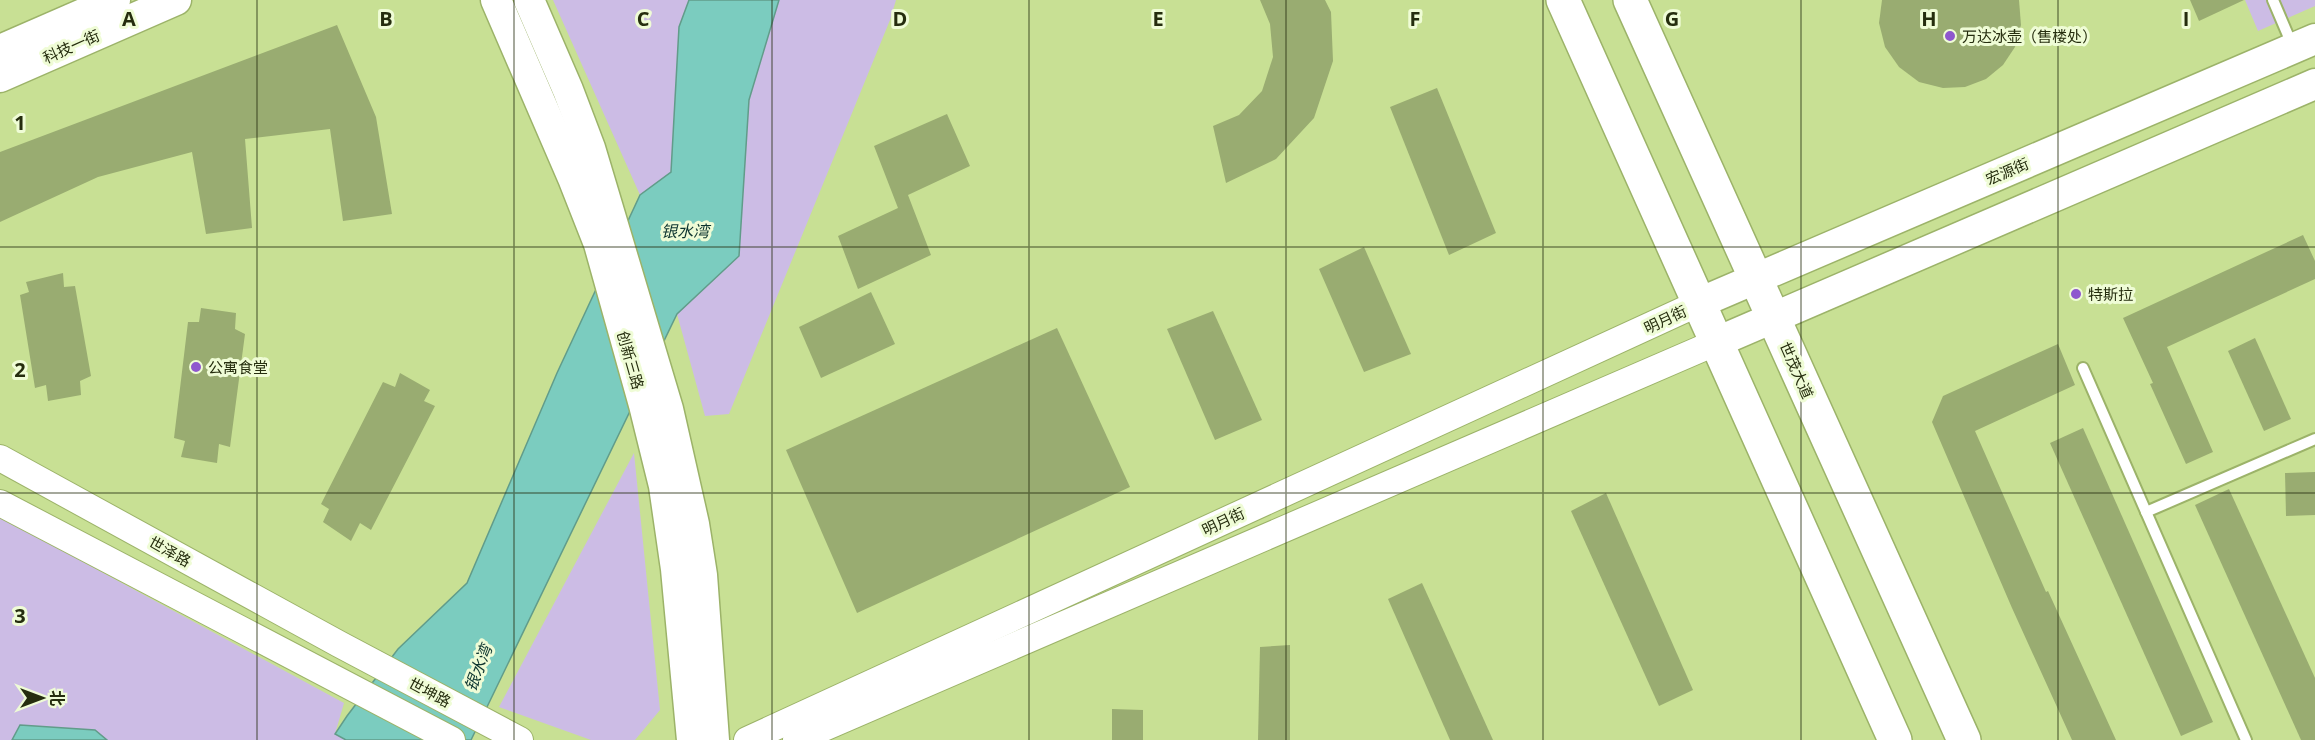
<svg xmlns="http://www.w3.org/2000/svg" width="2315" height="740" font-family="'Open Sans','Noto Sans SC',sans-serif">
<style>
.green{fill:#ccbce5}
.water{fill:#7bccbf;stroke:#619c8a;stroke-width:1.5}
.building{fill:#99ac71}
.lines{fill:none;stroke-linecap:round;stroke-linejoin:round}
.service-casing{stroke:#9cb369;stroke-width:14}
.tertiary-casing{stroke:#9cb369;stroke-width:28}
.secondary-casing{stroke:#9cb369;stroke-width:33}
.primary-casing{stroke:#9cb369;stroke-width:36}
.service{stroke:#fff;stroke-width:10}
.tertiary{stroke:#fff;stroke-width:26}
.secondary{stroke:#fff;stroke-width:30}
.primary{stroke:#fff;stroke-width:33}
.grid{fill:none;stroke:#252d0e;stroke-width:1.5;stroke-opacity:0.55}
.poi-dot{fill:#8f57ce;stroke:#effcd6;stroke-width:2}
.labels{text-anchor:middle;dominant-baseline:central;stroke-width:6;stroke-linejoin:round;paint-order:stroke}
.poi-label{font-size:15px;fill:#252d0e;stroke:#effcd6;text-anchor:start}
.street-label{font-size:15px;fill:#252d0e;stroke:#effcd6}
.water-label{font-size:16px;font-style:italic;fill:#0c342f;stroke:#effcd6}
.grid-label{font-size:20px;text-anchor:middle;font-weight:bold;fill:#252d0e;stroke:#effcd6;stroke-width:6;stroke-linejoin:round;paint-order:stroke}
</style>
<rect width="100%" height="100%" fill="#c8e094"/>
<!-- green -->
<g class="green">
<path d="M553,0H689L679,27L671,172L640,195Z"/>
<path d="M779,0H896L890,20L729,414L705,416L677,314L739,256L749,100Z"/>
<path d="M2245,0H2315V6L2258,31Z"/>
<path d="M634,453L660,710L635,740H591L499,707Z"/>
<path d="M0,517L344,703L335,734L346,740H107L95,730L20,725L12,740H0Z"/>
</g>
<!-- water -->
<g class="water">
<path d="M689,0H779L749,100L739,256L677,314L471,740H346L335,734L347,716L398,649L467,583L557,373L640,195L671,172L679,27Z"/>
<path d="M20,725L95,730L107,740H12Z"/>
</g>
<!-- building -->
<g class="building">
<path d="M1260,0H1325L1331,12L1333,61L1314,118L1276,159L1226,183L1213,126L1239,115L1262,91L1273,57L1270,24Z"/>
<path d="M1882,0H2019L2021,25L2015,47L2003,65L1986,79L1965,87L1943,88L1919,82L1899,67L1885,47L1879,23Z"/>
<path d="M2190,0H2244L2199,21Z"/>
<path d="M337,25L376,117L392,214L343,221L330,129L245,139L252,228L206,234L192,152L98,177L0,222V152Z"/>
<path d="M1437,88L1496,233L1449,255L1390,107Z"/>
<path d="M947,114L970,166L908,195L931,255L858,289L838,236L898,208L874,146Z"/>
<path d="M2303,235L2315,261V279L2167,347L2213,452L2186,464L2150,384L2153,383L2123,318Z"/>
<path d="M1364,247L1411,354L1364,372L1319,269Z"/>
<path d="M63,273L64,287L75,286L91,376L80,381L81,395L48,401L46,385L35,388L20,295L29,292L26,282Z"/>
<path d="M871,292L895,344L821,378L799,327Z"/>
<path d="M201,308L236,313L235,329L245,334L230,447L219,444L217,463L181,457L185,441L174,438L188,322H199Z"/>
<path d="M1213,311L1262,420L1215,440L1167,329Z"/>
<path d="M1057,328L1130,487L857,613L786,450Z"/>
<path d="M2255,338L2291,419L2264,431L2228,351Z"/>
<path d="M2058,344L2075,385L1975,431L2046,592L2048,591L2116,740H2072L2012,608L1932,422L1943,396Z"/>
<path d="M400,373L430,390L424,401L435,406L371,530L360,523L351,541L323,522L329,509L321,504L383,382L395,387Z"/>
<path d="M2083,428L2213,722L2181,736L2050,443Z"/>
<path d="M2315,472V515L2286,516L2285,473Z"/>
<path d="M2229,489L2315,678V740H2301L2195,505Z"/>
<path d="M1606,493L1693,690L1659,706L1571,511Z"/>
<path d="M1422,583L1493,740H1450L1388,599Z"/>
<path d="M1290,645V740H1258L1260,647Z"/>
<path d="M1112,709L1143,710V740H1112Z"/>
</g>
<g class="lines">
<defs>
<g id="service">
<path d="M2273,0L2293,47"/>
<path d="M2083,368L2246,740"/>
<path d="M2146,512L2315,439"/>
</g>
<g id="tertiary">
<path d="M0,458L339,644L520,740"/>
<path d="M0,503L452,740"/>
<path d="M747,740L1699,303"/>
<path d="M796,740L1717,342"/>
</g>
<g id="secondary">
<path d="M496,0L573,178L599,244L644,405L664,486L676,569L692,740"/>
<path d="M529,0L568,90L590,148L668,409L694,524L702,575L714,740"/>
<path d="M0,50L115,0"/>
<path d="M0,77L176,0"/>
<path d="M1699,303L2315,39"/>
<path d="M1717,342L2315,84"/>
</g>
<g id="primary">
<path d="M1563,0L1895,740"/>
<path d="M1630,0L1964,740"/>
</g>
</defs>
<!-- service casing -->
<use href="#service" class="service-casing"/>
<!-- tertiary casing -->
<use href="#tertiary" class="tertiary-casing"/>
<!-- secondary casing -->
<use href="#secondary" class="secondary-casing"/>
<!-- primary casing -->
<use href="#primary" class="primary-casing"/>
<!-- service -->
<use href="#service" class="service"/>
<!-- tertiary -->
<use href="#tertiary" class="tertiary"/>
<!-- secondary -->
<use href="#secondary" class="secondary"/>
<!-- primary -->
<use href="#primary" class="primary"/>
</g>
<!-- grid -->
<path class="grid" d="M257,0V740M514,0V740M772,0V740M1029,0V740M1286,0V740M1543,0V740M1801,0V740M2058,0V740M0,247H2315M0,493H2315"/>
<!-- markers -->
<g class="poi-dot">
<circle cx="1950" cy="36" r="6"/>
<circle cx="2076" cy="294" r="6"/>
<circle cx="196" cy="367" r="6"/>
</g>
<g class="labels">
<!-- poi labels -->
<g class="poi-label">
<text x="1962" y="36">万达冰壶（售楼处）</text>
<text x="2088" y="294">特斯拉</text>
<text x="208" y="367">公寓食堂</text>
</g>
<!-- street labels -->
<g class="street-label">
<text transform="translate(71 46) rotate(-24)">科技一街</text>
<text transform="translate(2007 171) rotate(-23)">宏源街</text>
<text transform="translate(1665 319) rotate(-25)">明月街</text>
<text transform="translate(631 360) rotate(74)">创新三路</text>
<text transform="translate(1797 370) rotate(66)">世茂大道</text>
<text transform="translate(1223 521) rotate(-25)">明月街</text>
<text transform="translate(170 551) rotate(29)">世泽路</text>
<text transform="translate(430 692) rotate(28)">世坤路</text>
</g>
<!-- water labels -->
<g class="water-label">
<text x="685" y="231">银水湾</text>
<text transform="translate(478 668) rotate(-69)">银水湾</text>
</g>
</g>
<g class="grid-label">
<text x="129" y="26">A</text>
<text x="386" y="26">B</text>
<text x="643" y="26">C</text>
<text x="900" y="26">D</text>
<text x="1158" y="26">E</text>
<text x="1415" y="26">F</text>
<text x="1672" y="26">G</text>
<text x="1929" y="26">H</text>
<text x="2186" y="26">I</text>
<text x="20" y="130">1</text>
<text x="20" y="377">2</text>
<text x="20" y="623">3</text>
</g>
<!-- north arrow -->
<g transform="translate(42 698) rotate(90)" stroke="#effcd6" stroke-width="4.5" paint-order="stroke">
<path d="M0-4.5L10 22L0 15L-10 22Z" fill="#252d0e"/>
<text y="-9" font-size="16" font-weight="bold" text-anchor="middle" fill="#252d0e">北</text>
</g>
</svg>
